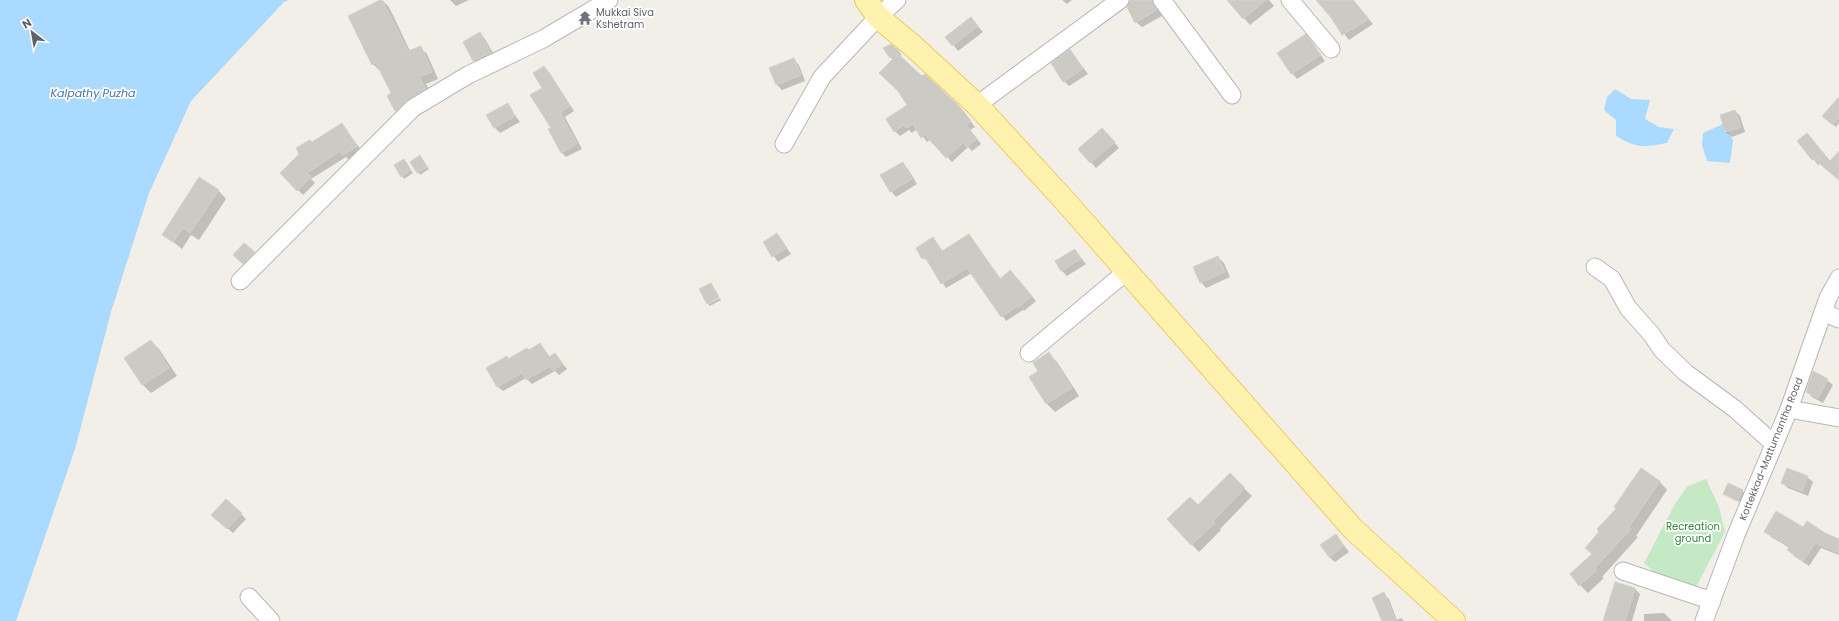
<svg xmlns="http://www.w3.org/2000/svg" width="1839" height="621" font-family="Poppins,sans-serif">
<style>
.park{fill:#c5e8c5}
.water{fill:#aadaff}
.shadow{fill:#0003}
.building{fill:#cccac5;stroke:#d6d1c6}
.lines{fill:none;stroke-linecap:round;stroke-linejoin:round}
.minor-casing{stroke:#b5b8bc;stroke-width:19}
.major-casing{stroke:#f2c960;stroke-width:24}
.minor{stroke:#fff;stroke-width:17}
.major{stroke:#fff2af;stroke-width:22}
.labels{text-anchor:middle;dominant-baseline:central;stroke-width:3.5;stroke-linejoin:round;paint-order:stroke}
.worship-label{font-size:10px;fill:#5b616d;stroke:#fff;text-anchor:start}
.street-label{font-size:10px;fill:#5f6368;stroke:#fff}
.park-label{font-size:10px;fill:#348238;stroke:#fff}
.water-label{font-size:11px;font-style:italic;fill:#4174aa;stroke:#fff}
</style>
<rect width="100%" height="100%" fill="#f1efe8"/>
<!-- park -->
<path class="park" d="M1706,479L1719,507L1725,532L1696,587L1660,577L1644,563L1675,504L1688,486Z"/>
<!-- water -->
<g class="water">
<path d="M0,0H289L284,2L191,101L149,193L111,312L75,449L16,621H0Z"/>
<path d="M1615,89L1631,99L1650,100L1645,119L1659,127L1674,129L1667,143C1644,147 1637,149 1616,136V120L1604,110L1607,97Z"/>
<path d="M1723,124L1733,140L1730,163L1707,161L1702,145L1703,133Z"/>
</g>
<!-- shadow -->
<g class="shadow">
<path d="M382,0L389,7L410,51L420,47L427,54L438,79L426,84L432,96L403,118L396,111L388,96L393,93L381,70L380,71L373,64Z"/>
<path d="M450,0H469L456,6Z"/>
<path d="M1062,0H1072L1067,4Z"/>
<path d="M1131,0H1156L1157,8L1162,16L1142,27L1136,22Z"/>
<path d="M1228,0H1269L1274,6L1250,25Z"/>
<path d="M1318,0H1352L1373,24L1349,40Z"/>
<path d="M971,18L983,32L958,51L947,37Z"/>
<path d="M480,33L485,39L496,58L480,66L474,61L464,42Z"/>
<path d="M1311,41L1325,61L1297,79L1292,73Z"/>
<path d="M891,45L902,55L899,56L922,78L964,112L975,127L970,130L981,144L972,151L968,147L952,162L931,139L927,142L917,129L912,133L909,130L900,136L895,131L887,119L908,105L893,60L885,49Z"/>
<path d="M1070,50L1088,74L1069,86L1064,81Z"/>
<path d="M793,59L799,65L805,81L782,90L777,85L770,69Z"/>
<path d="M544,67L549,72L574,111L565,117L582,149L566,157L561,152L552,128L544,88Z"/>
<path d="M507,104L520,122L500,133L495,128L488,116Z"/>
<path d="M1839,108V123L1836,127L1826,118Z"/>
<path d="M1735,111L1740,116L1745,132L1732,137L1726,132L1721,116Z"/>
<path d="M342,124L362,151L349,160L346,157L311,179L315,183L303,195L281,173L312,143Z"/>
<path d="M1807,134L1830,162L1839,163V179L1820,163L1818,165L1799,141Z"/>
<path d="M1108,135L1119,148L1096,168L1079,149Z"/>
<path d="M420,157L429,169L420,175L411,162Z"/>
<path d="M406,163L413,173L404,179L402,176Z"/>
<path d="M902,163L908,169L917,184L896,197L891,191Z"/>
<path d="M218,190L226,199L199,240L191,235L182,249L163,234Z"/>
<path d="M777,234L791,254L778,262L764,242Z"/>
<path d="M969,235L1001,279L1015,276L1036,301L1024,311L1023,310L1006,321L972,273L946,288L929,262L923,258L933,239L943,252Z"/>
<path d="M1075,250L1086,264L1067,276L1062,271Z"/>
<path d="M254,253L260,258L249,268L240,261Z"/>
<path d="M1218,257L1224,263L1230,277L1206,288L1201,282Z"/>
<path d="M720,298L721,300L710,306L708,304Z"/>
<path d="M151,341L159,349L177,376L151,393L143,385L125,358Z"/>
<path d="M540,344L550,357L555,354L567,369L559,375L555,371L532,384L526,378L503,391L498,387L488,368L507,358L509,359L529,351Z"/>
<path d="M1049,354L1057,362L1079,396L1055,412L1047,404L1030,377L1040,371Z"/>
<path d="M1827,380L1833,385L1823,403L1812,397L1807,391Z"/>
<path d="M1642,470L1660,482L1667,490L1636,536L1638,537L1602,577L1604,578L1588,593L1580,585L1593,555L1601,532Z"/>
<path d="M1230,475L1252,496L1220,529L1221,530L1199,552L1168,520L1199,507Z"/>
<path d="M1807,477L1813,482L1808,496L1788,488L1782,483Z"/>
<path d="M1742,491L1745,493L1740,502L1724,494Z"/>
<path d="M241,514L246,519L233,533L218,520Z"/>
<path d="M1803,528L1839,540V555L1821,548L1809,566L1794,556L1789,550L1790,548L1771,537L1766,531Z"/>
<path d="M1336,535L1349,552L1335,562L1329,557Z"/>
<path d="M1635,589L1640,594L1632,621H1605Z"/>
<path d="M1384,594L1389,599L1397,620L1401,618L1404,621H1383Z"/>
<path d="M1664,613L1672,621H1644V614Z"/>
</g>
<!-- building -->
<g class="building">
<path d="M380,0H382L408,51L421,46L432,72L419,77L426,89L408,100L395,111L387,96L391,93L376,63L372,65L348,16Z"/>
<path d="M1130,0H1152L1157,10L1135,23L1127,7Z"/>
<path d="M1227,0H1266L1243,19Z"/>
<path d="M1316,0H1353L1369,19L1342,35L1332,19Z"/>
<path d="M971,17L978,26L952,46L945,37Z"/>
<path d="M480,32L491,53L473,61L463,42Z"/>
<path d="M1306,34L1321,55L1291,74L1277,53Z"/>
<path d="M891,44L900,52L890,58L883,48Z"/>
<path d="M1070,49L1083,69L1063,82L1051,63Z"/>
<path d="M898,54L922,76L925,74L959,106L971,121L966,125L977,139L967,147L963,143L946,158L925,135L921,138L913,124L906,128L904,125L894,132L886,119L907,105L898,91L879,73Z"/>
<path d="M794,58L801,75L776,85L769,68Z"/>
<path d="M544,66L570,106L560,112L577,144L561,153L548,129L551,128L530,95L542,88L533,73Z"/>
<path d="M1839,97V118L1833,125L1822,116Z"/>
<path d="M508,103L515,116L494,128L486,115Z"/>
<path d="M1735,110L1741,127L1725,132L1720,115Z"/>
<path d="M342,123L357,146L343,155L340,151L307,173L311,177L297,191L280,173L299,154L296,148L310,140L312,142Z"/>
<path d="M1102,128L1115,142L1090,163L1078,149Z"/>
<path d="M1807,133L1830,161L1839,151V180L1814,159L1812,160L1797,141Z"/>
<path d="M420,155L427,167L417,173L410,162Z"/>
<path d="M404,159L411,170L401,177L394,165Z"/>
<path d="M903,162L912,179L890,192L880,175Z"/>
<path d="M199,177L219,190L190,233L183,228L173,242L162,235Z"/>
<path d="M777,233L787,248L772,257L763,242Z"/>
<path d="M969,234L1000,279L1010,270L1032,296L1019,307L1018,306L1001,317L967,268L941,284L925,257L922,259L916,248L933,237L942,251Z"/>
<path d="M244,243L255,252L243,264L233,255Z"/>
<path d="M1075,249L1081,259L1061,271L1055,261Z"/>
<path d="M1218,256L1225,272L1200,283L1193,267Z"/>
<path d="M711,283L719,297L707,304L699,289Z"/>
<path d="M151,340L169,368L142,385L124,358Z"/>
<path d="M540,343L549,357L555,353L563,364L553,371L550,366L526,380L522,373L497,387L486,368L507,356L508,359L527,348L529,350Z"/>
<path d="M1049,352L1072,388L1046,404L1029,377L1038,371L1033,363Z"/>
<path d="M1813,371L1828,379L1818,398L1806,392Z"/>
<path d="M1641,468L1660,481L1629,527L1631,529L1595,568L1597,570L1579,586L1570,574L1592,554L1585,548L1599,532L1597,529L1616,509L1614,507Z"/>
<path d="M1787,468L1808,476L1802,491L1781,483Z"/>
<path d="M1230,473L1245,488L1213,521L1215,523L1191,545L1167,519L1190,497L1198,505Z"/>
<path d="M1728,483L1743,490L1737,501L1723,494Z"/>
<path d="M226,499L242,513L227,529L211,515Z"/>
<path d="M1776,511L1803,527L1807,521L1825,533L1839,539V553L1815,543L1803,561L1787,550L1790,546L1764,532Z"/>
<path d="M1336,534L1344,546L1329,557L1320,545Z"/>
<path d="M1615,582L1635,588L1625,621H1603Z"/>
<path d="M1384,592L1396,621H1382L1372,598Z"/>
</g>
<g class="lines">
<defs>
<g id="minor">
<path d="M1162,0L1232,95"/>
<path d="M1290,0L1331,49"/>
<path d="M977,105L1120,0"/>
<path d="M784,144L822,77L878,17L897,0"/>
<path d="M1595,267L1612,279L1628,308L1652,335L1662,350L1686,373L1735,409L1774,444"/>
<path d="M240,281L413,108L468,75L543,39L609,0"/>
<path d="M1823,312L1839,319"/>
<path d="M1029,353L1127,271"/>
<path d="M1789,409L1839,418"/>
<path d="M1623,571L1712,601"/>
<path d="M249,597L271,621"/>
<path d="M1704,621L1736,535L1789,409L1828,298L1839,278"/>
</g>
<path id="major" d="M866,0L878,17L913,46L977,105L1066,202L1353,529L1454,621"/>
</defs>
<!-- minor casing -->
<use href="#minor" class="minor-casing"/>
<!-- major casing -->
<use href="#major" class="major-casing"/>
<!-- minor -->
<use href="#minor" class="minor"/>
<!-- major -->
<use href="#major" class="major"/>
</g>
<!-- icons -->
<defs>
<symbol id="temple-bare" viewBox="-9 -9 18 18"><path d="M0-6L5-2H3V0L6.5 2.5H4V6H1.5V3h-3V6H-4V2.5H-6.5L-3 0V-2H-5Z" fill="#6b7280" stroke="#fff" stroke-width="2.5" paint-order="stroke"/></symbol>
</defs>
<g fill-rule="evenodd">
<use href="#temple-bare" x="575" y="8" width="20" height="20"/>
</g>
<g class="labels">
<!-- worship labels -->
<g class="worship-label">
<text x="596" y="12">Mukkai Siva<tspan x="596" dy="12">Kshetram</tspan></text>
</g>
<!-- street labels -->
<g class="street-label">
<text transform="translate(1771 449) rotate(-68)">Kottekkad-Mattumantha Road</text>
</g>
<!-- park labels -->
<g class="park-label">
<text x="1693" y="526">Recreation<tspan x="1693" dy="12">ground</tspan></text>
</g>
<!-- water labels -->
<g class="water-label">
<text x="93" y="93">Kalpathy Puzha</text>
</g>
</g>
<!-- north arrow -->
<g transform="translate(32 32) rotate(329)" stroke="#ffffff" stroke-width="3" paint-order="stroke">
<path d="M0-3L7 15L0 10L-7 15Z" fill="#5f6368"/>
<text y="-6" font-size="11" font-weight="bold" text-anchor="middle" fill="#5f6368">N</text>
</g>
</svg>
